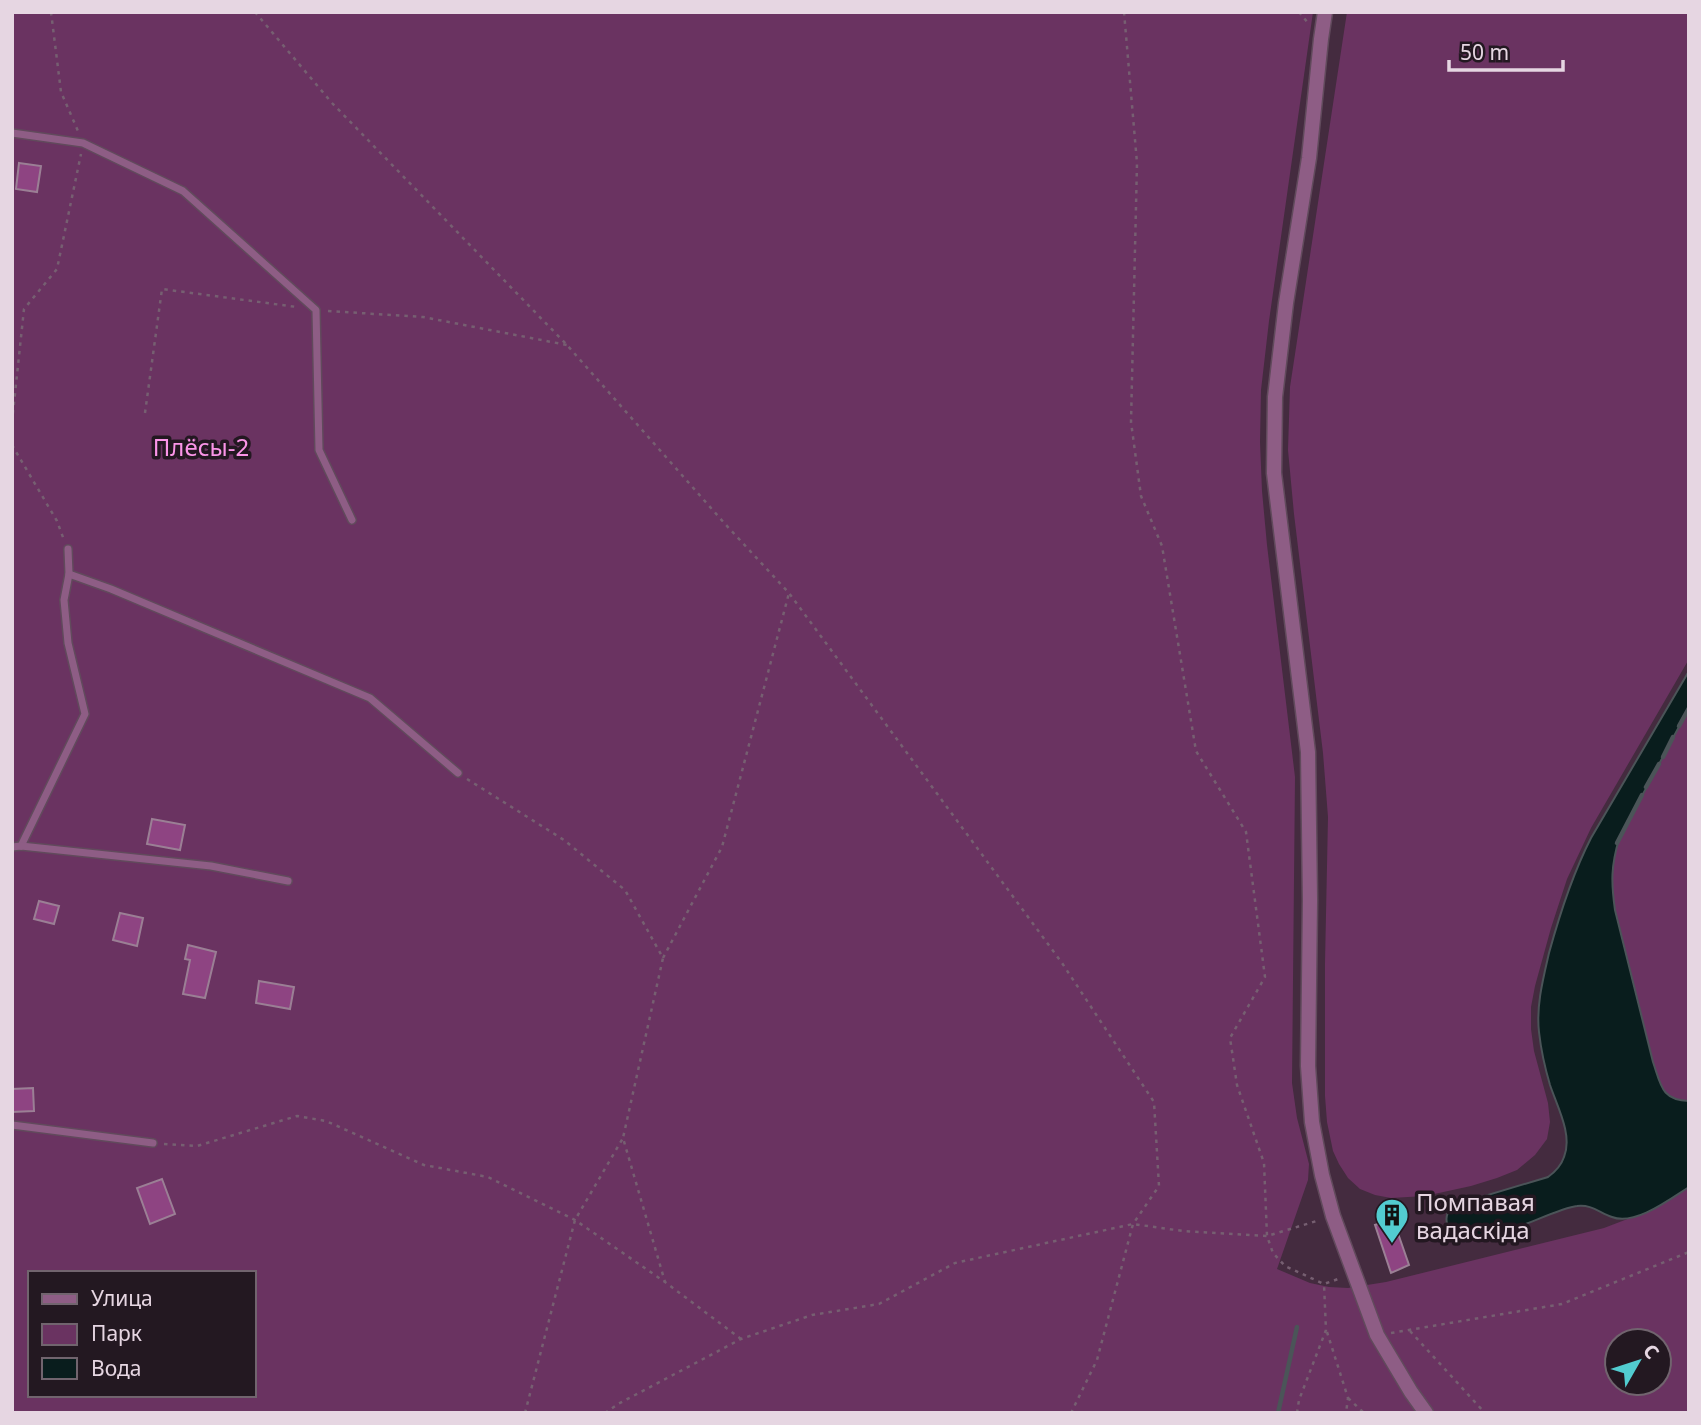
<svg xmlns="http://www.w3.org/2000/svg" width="1701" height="1425" font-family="'Noto Sans',sans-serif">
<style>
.green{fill:#6a3361;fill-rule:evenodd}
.water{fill:#091d1d;stroke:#4b5458;stroke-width:2}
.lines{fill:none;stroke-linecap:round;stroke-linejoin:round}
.stream{stroke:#4b5458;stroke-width:4.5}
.building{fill:#8e4482;stroke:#9b7f95;stroke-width:2}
.service-casing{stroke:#614a5c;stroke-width:10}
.minor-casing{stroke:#614a5c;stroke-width:17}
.path{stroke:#765f71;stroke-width:2.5;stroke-dasharray:3.5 5;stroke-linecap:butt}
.service{stroke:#8e5d85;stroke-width:7}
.minor{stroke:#8e5d85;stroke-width:14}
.labels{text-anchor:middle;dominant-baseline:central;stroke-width:7;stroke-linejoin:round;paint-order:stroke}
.park-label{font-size:24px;fill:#fb95e8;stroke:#231821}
.poi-label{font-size:24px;fill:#e6d6e2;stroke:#231821;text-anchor:start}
</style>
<rect width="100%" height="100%" fill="#442b3f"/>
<!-- green -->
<g class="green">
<path d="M12,12H1313L1269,321L1261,390L1260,442L1262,491L1267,545L1295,777L1292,1083L1297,1118L1309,1164L1308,1180L1277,1269L1310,1283L1329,1287L1348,1288L1386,1282L1604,1228L1651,1210L1689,1187V1413H12ZM30,1273H254V1395H30ZM1617,1341H1659V1383H1617Z"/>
<path d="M1347,12H1689V659L1591,828L1567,879L1551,928L1535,986L1531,1007V1029L1534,1051L1548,1103L1550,1122L1547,1139L1535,1155L1517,1170L1497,1178L1471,1186L1425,1196L1391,1198L1375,1195L1360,1189L1348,1178L1339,1164L1333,1151L1327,1122L1325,1096V963L1328,817L1323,753L1294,514L1288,450L1290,387Z"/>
<path d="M1689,708V1101C1661,1100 1661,1085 1653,1062L1615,910C1611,882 1611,866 1619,839Z"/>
</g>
<!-- water -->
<path class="water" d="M1689,671V708L1619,839C1611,866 1611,882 1615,910L1653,1062C1661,1085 1661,1100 1689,1101V1187C1670,1199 1635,1226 1612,1217C1600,1213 1591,1204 1577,1206C1549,1209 1473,1257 1451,1231C1444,1222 1446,1215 1451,1206L1548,1177C1555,1172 1561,1166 1564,1157C1573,1135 1557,1106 1550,1085C1545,1068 1541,1050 1539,1032C1536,1006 1543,979 1549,953C1560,913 1572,875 1591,838Z"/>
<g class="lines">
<!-- stream -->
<g class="stream">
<path d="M1679,726L1689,708"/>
<path d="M1663,757L1673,737"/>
<path d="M1646,787L1659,764"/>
<path d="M1617,843L1642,795"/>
<path d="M1278,1413L1297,1327"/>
</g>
</g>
<!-- building -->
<g class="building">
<path d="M19,163L41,166L37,192L16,189Z"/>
<path d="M152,819L185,825L180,850L147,844Z"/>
<path d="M39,901L59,906L54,924L34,919Z"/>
<path d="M120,913L143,918L137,946L113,940Z"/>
<path d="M188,945L216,952L205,998L183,994L190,960L185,959Z"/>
<path d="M259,981L294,987L290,1009L256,1003Z"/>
<path d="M33,1088L34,1111L12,1112V1089Z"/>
<path d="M162,1179L175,1214L150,1224L137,1188Z"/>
<path d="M1393,1219L1409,1265L1391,1273L1375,1225Z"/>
</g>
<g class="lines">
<defs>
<g id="service">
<path d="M12,133L83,143L183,191L316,310L319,450L352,520"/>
<path d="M69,574L111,589L370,698L458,773"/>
<path d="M21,846L85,714L68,643L64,600L69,574L68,549"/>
<path d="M12,847L21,846L211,866L288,881"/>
<path d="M12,1125L153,1143"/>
</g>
<path id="minor" d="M1325,12L1321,39L1309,158L1286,303L1275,397L1274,473L1308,752L1310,900L1308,1066L1312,1122L1322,1175L1333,1216L1377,1335L1411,1392L1426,1413"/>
</defs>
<!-- service casing -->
<use href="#service" class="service-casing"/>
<!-- minor casing -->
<use href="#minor" class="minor-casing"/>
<!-- path -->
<g class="path">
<path d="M51,12L61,92L78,131"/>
<path d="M255,12L332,103L567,345L726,525L789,593L1062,963L1154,1102L1159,1186L1133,1224L1097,1360L1071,1413"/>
<path d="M1124,12L1137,163L1131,422L1141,496L1162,546L1196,751L1246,832L1265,977L1230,1038L1237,1085L1264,1163L1267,1236L1273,1253L1285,1266L1324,1284L1341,1278"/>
<path d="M1299,12L1308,23"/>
<path d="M328,311L423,317L567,345"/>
<path d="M145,413L162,289L297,307"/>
<path d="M12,422L24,309L57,269L81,154"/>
<path d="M12,445L57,521L64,540"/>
<path d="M467,779L564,840L625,890L663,958L623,1138L665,1282"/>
<path d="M663,958L722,847L789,593"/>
<path d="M164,1144L197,1146L297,1116L326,1121L424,1165L488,1177L575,1220L665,1282L741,1339"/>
<path d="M1410,1331L1485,1413"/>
<path d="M1327,1332L1348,1398L1346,1413"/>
<path d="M1391,1333L1562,1304L1689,1252"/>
<path d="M1348,1398L1364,1413"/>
<path d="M525,1413L575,1220L623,1138"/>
<path d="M605,1413L618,1404L741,1339L812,1315L879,1304L955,1263L1133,1224L1183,1231L1267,1236L1320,1220"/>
<path d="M1297,1413L1299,1400L1326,1330L1324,1284"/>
</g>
<!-- service -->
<use href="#service" class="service"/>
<!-- minor -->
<use href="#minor" class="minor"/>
</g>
<!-- icons -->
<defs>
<symbol id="building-pin" viewBox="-11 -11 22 30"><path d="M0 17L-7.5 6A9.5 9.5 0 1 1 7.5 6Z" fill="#52ccd0" stroke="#231821"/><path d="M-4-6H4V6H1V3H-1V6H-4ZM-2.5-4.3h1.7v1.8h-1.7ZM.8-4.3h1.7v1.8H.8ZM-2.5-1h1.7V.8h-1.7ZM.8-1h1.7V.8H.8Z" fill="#111"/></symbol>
</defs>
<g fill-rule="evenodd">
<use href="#building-pin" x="1373" y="1196" width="38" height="52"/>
</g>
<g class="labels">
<!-- park labels -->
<g class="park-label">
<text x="201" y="446">Плёсы-2</text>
</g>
<!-- poi labels -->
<g class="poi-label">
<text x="1416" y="1201">Помпавая<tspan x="1416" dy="28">вадаскіда</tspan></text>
</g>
</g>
<!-- border -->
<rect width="1701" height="1425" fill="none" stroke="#e6d6e2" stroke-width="28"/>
<!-- legend -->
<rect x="28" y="1271" width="228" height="126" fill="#231821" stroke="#71646e" stroke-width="2"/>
<rect x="42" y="1294" width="35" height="10" fill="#8e5d85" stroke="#71646e" stroke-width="2"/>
<text x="91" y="1306" font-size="21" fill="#e6d6e2">Улица</text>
<rect x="42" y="1324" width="35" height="21" fill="#6a3361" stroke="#71646e" stroke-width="2"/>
<text x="91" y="1341" font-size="21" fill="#e6d6e2">Парк</text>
<rect x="42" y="1358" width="35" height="21" fill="#091d1d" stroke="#71646e" stroke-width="2"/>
<text x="91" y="1376" font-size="21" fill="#e6d6e2">Вода</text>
<!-- north arrow -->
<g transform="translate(1638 1362) rotate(51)"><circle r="33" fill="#231821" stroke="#71646e" stroke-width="2"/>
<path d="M0-5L12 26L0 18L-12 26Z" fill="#52ccd0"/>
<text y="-10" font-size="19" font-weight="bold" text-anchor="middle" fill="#e6d6e2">С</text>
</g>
<!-- scale -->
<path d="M1449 60v10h114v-10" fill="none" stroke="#e6d6e2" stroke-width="3.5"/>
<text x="1460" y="60" font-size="21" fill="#e6d6e2" stroke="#231821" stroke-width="5" paint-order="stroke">50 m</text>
</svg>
